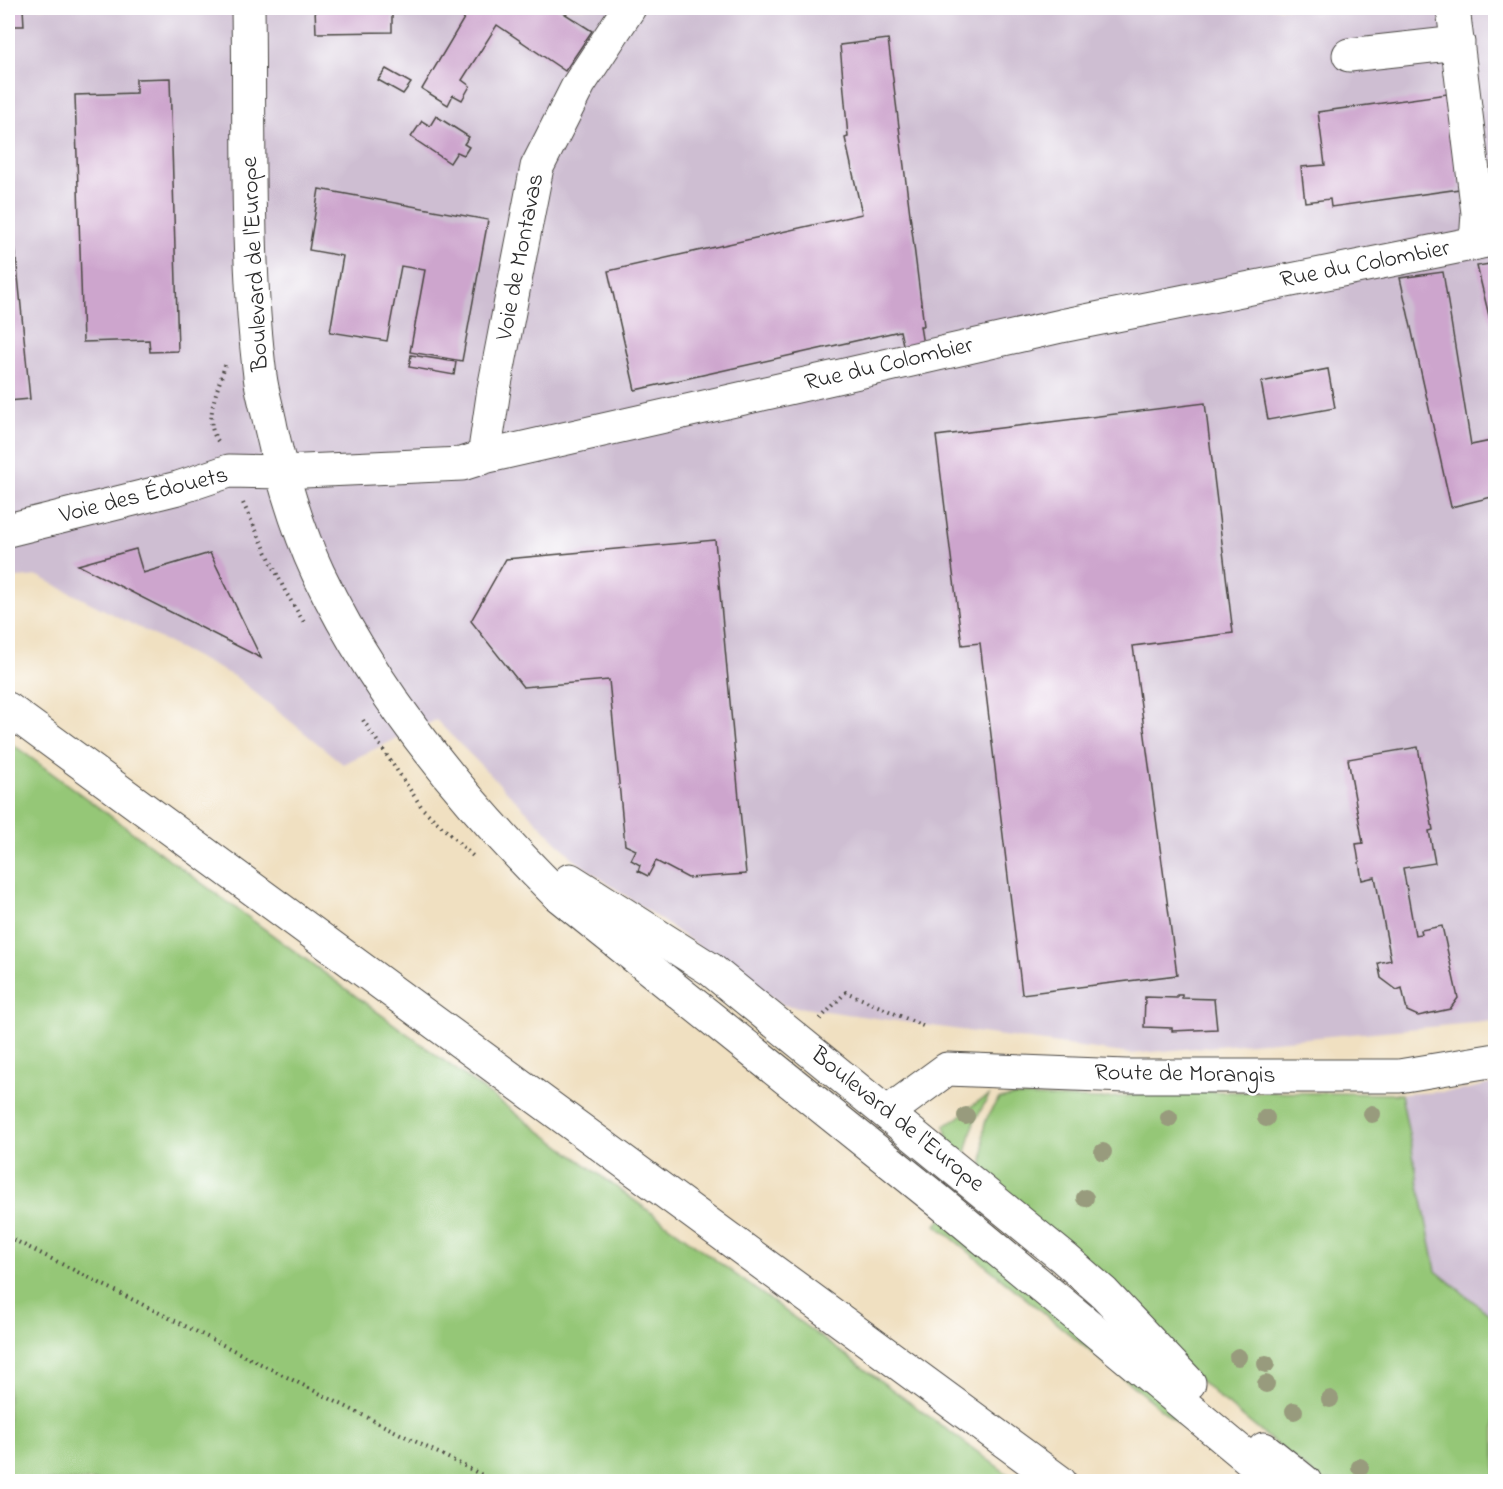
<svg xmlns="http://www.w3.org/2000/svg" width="1503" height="1489" font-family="'Indie Flower',sans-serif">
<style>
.industrial{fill:#cebed2}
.green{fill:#95c777;stroke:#607951;stroke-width:1.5}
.building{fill:#cda5cd}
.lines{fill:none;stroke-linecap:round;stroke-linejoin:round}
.minor-casing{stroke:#494642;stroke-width:35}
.major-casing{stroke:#494642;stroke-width:35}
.path{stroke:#494642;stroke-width:4;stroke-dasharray:1.5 4.5;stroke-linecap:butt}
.minor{stroke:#fff;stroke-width:33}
.major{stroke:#fff;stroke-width:33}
.tree{fill:#989b7d}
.labels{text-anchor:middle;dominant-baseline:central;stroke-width:5;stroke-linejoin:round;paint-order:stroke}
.street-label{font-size:24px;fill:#2b2b2b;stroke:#fff}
</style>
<rect width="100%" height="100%" fill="#fff"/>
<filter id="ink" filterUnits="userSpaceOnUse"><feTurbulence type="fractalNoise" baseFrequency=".0167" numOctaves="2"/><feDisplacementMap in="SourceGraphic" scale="12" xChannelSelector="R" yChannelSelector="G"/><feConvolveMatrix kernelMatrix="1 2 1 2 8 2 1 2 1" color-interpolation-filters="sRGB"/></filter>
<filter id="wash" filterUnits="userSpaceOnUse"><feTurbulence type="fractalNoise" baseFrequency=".008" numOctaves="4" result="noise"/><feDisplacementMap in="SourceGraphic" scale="24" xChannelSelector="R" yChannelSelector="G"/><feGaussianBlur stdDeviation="1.35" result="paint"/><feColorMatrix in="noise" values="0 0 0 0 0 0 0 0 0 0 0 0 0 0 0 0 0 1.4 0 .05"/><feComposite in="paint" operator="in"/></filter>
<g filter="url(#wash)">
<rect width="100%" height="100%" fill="#f0e0c1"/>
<!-- industrial -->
<g class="industrial">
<path d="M8,8H1495V1021L1130,1054L783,1005L577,862L436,720L343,764L237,678L38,576L8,579Z"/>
<path d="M1495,1083V1319L1436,1271L1401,1094L1459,1091Z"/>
</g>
<!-- green -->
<g class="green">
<path d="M8,741L1017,1481H8Z"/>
<path d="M1171,1091L1401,1094L1436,1271L1495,1319V1481H1321L1216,1395L981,1175C990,1139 972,1133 999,1099L1014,1096L1099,1099Z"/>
<path d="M989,1096L974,1122L966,1153L962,1158C950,1149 946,1140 945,1125C963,1119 969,1103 989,1096Z"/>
<path d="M943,1217L1265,1481H1249L936,1225Z"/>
</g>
<g id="blocks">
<!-- building -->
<g class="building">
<path d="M8,8H23L24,26H8Z"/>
<path d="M315,8H392V32L316,33Z"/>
<path d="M470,8H556L592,31L565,71L497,25L462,80L470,86L462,100L453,95L448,105L422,89Z"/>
<path d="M888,39L924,326H920L923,345L904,349L900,331L635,390L608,271L862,214L845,138L848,137L840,45Z"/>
<path d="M386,69L411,83L403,94L378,80Z"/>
<path d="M170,78L178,351L150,352L149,340L83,342L75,95L136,93V79Z"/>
<path d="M1447,94L1459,189L1331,207L1330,199L1305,202L1301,167L1325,165L1318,112Z"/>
<path d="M436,116L469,137L464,144L469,147L464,155L457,152L450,163L411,137L422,121L430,126Z"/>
<path d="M8,173L30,399L8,401Z"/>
<path d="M319,189L488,220L462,361L410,352L425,270L401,266L387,341L330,332L343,256L309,250Z"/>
<path d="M1496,263V341H1495L1477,266Z"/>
<path d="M1443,272L1471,445L1496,440V496L1451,507L1400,278Z"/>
<path d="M411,355L456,362L454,375L409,367Z"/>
<path d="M1328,369L1335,408L1268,420L1261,382Z"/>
<path d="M1205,403L1233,633L1133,646L1177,975L1022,994L980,643L962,645L936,436Z"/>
<path d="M715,540L746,874L688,878L656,861L648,876L638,871L640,865L631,860L636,850L625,845L609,680L523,687L471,621L506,559Z"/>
<path d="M136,549L143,573L210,553L261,658L78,565Z"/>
<path d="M1418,747L1433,830L1429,831L1435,863L1403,868L1415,935L1422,934L1421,930L1442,926L1458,998L1450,1009L1418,1016L1407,1011L1402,988L1397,990L1381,978L1378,963L1391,960L1375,877L1362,880L1356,844L1363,843L1348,759Z"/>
<path d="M1177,995H1182V998L1214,999L1217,1029L1172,1031V1028L1144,1027L1145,997L1177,998Z"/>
</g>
</g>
</g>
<g filter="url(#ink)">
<use href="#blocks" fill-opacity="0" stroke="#494642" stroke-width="1.5"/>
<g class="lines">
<defs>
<g id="minor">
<path d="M1453,8L1478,213L1476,243"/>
<path d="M1349,55L1458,43"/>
<path d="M484,457L494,389L537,167L579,84L629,8"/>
<path d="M8,530L178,488L229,471L281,472L462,464L484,457L1061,326L1496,239"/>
<path d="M8,709L1060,1482"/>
<path d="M887,1113L947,1069L1126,1076H1399L1496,1060"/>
</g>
<g id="major">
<path d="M248,8C250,128 245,256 260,376C262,393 268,411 271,428C282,477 297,528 318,573C375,693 464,802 558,895L940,1202L1277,1482"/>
<path d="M570,880L710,969L1064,1258L1104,1293L1189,1383"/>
<path d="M1264,1449L1305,1482"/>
</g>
</defs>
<!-- minor casing -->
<use href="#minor" class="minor-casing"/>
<!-- major casing -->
<use href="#major" class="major-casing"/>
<!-- path -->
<g class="path">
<path d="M218,441C202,420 219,388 225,365"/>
<path d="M243,503L285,591L305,624"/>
<path d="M363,720L423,809L475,858"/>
<path d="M820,1019L846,992L923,1026"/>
<path d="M8,1237L496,1482"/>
</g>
<!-- minor -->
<use href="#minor" class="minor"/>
<!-- major -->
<use href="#major" class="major"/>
</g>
<!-- trees -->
<g class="tree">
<circle cx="1372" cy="1114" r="9"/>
<circle cx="966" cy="1116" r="9"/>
<circle cx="1169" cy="1118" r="9"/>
<circle cx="1266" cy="1118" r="9"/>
<circle cx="1103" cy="1152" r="9"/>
<circle cx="1085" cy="1198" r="9"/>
<circle cx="1238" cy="1357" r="9"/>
<circle cx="1266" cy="1364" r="9"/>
<circle cx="1266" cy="1384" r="9"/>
<circle cx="1330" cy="1399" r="9"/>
<circle cx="1294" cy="1411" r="9"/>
<circle cx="1360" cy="1467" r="9"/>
</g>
</g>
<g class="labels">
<!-- street labels -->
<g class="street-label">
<text transform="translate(521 257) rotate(-79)">Voie de Montavas</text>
<text transform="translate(256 264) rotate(-93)">Boulevard de l'Europe</text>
<text transform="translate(1365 265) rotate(-11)">Rue du Colombier</text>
<text transform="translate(889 365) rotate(-13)">Rue du Colombier</text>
<text transform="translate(144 496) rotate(-14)">Voie des Édouets</text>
<text transform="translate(1185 1075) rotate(1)">Route de Morangis</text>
<text transform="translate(897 1120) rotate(39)">Boulevard de l'Europe</text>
</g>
</g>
<!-- margin -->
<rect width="1503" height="1489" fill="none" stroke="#fff" stroke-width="30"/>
</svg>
